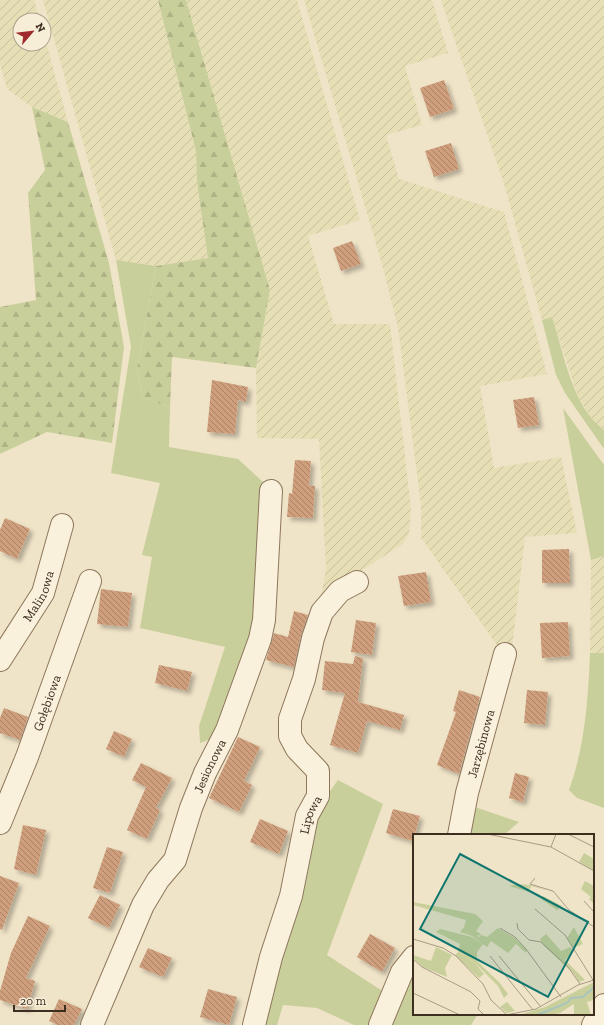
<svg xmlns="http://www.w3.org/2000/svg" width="604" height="1025" font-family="'Zilla Slab',serif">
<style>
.farmland{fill:url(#farmland-furrows)}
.grass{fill:#c9cf9b}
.forest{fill:url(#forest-firs)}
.building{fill:url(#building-back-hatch);filter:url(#shadow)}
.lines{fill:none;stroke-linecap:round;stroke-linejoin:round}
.minor-casing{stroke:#8d765c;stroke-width:24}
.minor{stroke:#faf1dc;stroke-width:22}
.labels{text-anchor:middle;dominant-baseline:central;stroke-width:3;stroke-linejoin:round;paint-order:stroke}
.street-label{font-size:13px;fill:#3d2e20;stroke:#f7eed8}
.inset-river{fill:none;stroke:#a9c4bc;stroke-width:2}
.inset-road{fill:none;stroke:#a89b85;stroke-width:1}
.view{fill:#0f766e;fill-opacity:0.15;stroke:#0f766e;stroke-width:2}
.inset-edge{fill:none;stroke:#3d2e20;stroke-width:2}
</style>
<defs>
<pattern id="farmland-furrows" width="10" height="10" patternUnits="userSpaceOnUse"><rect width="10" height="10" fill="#e6deb5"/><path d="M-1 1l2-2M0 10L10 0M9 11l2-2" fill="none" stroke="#c6bf9b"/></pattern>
<pattern id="forest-firs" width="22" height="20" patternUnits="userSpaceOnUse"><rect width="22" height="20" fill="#c9cf9b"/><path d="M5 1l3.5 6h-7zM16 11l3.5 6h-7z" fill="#aeb285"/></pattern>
<pattern id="building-back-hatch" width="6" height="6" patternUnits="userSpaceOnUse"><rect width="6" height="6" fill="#cf9f7d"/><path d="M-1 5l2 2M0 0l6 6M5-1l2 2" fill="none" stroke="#a98266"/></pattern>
<filter id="shadow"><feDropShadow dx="3.5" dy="3.5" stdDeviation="2" flood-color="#0004"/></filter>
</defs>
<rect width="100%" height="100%" fill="#f0e4c8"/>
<!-- farmland -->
<g class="farmland">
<path d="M0,0H34L40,20H20V44H44V35L68,122L32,107L7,89L0,64Z"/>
<path d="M43,0H158L196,151L197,182L209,258L156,266L116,260Z"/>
<path d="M186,0H297L360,220L308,236L334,324H390L411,509L409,533L403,544L356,574L319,608L326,569L319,439L257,438L256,368L270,290Z"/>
<path d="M304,0H432L448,53L405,66L422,125L386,135L399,179L504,212L547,374L480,386L494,468L561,457L577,533L525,537L512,649L499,648L421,538V505L398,328L382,264Z"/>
<path d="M441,0H604V430L594,423L578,397L552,317L542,320L504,184Z"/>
<path d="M604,556V653H590L591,560Z"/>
</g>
<!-- grass -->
<g class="grass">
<path d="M116,260L156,266L137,369L143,397L170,408L169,447L238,459L264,483L260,622L220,736L200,743L199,726L225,647L140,628L152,557L142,555L160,483L111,473L131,347Z"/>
<path d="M552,317C564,353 572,407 604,430V449L565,393L556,375L542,320Z"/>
<path d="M563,408L604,465V556L591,560Z"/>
<path d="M590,653H604V808L577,798L569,790C585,746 588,700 590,653Z"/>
<path d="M338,780L383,804L327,955L387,994L373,1025H354L317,1008L283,1005L277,1025H258L310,819Z"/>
<path d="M472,806L519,822L504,835H466Z"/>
<path d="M414,964V1014H478L471,1025H394L386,1019Z"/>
</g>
<!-- forest -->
<g class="forest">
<path d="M158,0H186L270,290L256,368L172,357L170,408L143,397L137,369L156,266L208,258L197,182L196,151Z"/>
<path d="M32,107L68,122L109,263L124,347L112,443L47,432L0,454V307L36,300L28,193L45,170Z"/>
</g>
<!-- building -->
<g class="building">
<path d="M444,80L454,109L430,117L420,88Z"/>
<path d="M451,143L459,169L434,177L425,151Z"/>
<path d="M352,241L361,264L341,271L333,248Z"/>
<path d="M212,380L248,387L246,402L238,400L235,434L207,432Z"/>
<path d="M534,397L539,425L518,428L513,400Z"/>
<path d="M295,460L311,461L309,486H315L313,518L287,517L289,493L292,494Z"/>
<path d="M5,518L30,529L17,559L0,551V530Z"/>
<path d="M569,549L570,583H542V550Z"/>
<path d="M426,572L431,602L404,606L398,576Z"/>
<path d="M101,589L132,593L128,627L97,624Z"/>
<path d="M294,611L308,615L301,635L294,667L266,660L274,633L288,637Z"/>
<path d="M356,620L376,623L372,655L351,652Z"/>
<path d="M568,622L570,656L542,658L540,623Z"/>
<path d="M355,656L363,658L358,702L404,715L400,730L367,721L358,753L330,745L345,693L322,690L325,661L353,664Z"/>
<path d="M159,665L192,672L187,691L155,683Z"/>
<path d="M459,690L480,697L459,774L437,765L456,712L453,711Z"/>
<path d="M527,690L548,692L545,725L524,723Z"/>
<path d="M4,708L28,717L20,740L0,733V718Z"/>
<path d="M114,731L132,739L124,757L106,749Z"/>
<path d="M238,737L260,747L244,781L252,785L239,812L209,798Z"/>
<path d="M141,763L172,778L156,808L160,810L147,839L127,830L146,787L132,780Z"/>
<path d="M515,773L529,777L523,802L509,798Z"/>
<path d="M393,809L420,816L413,841L386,833Z"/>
<path d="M260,819L288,831L279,854L250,842Z"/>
<path d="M23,825L46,830L36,875L14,869Z"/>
<path d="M107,847L123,852L110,893L93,888Z"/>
<path d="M0,876L19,883L2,930L0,929Z"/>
<path d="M100,895L120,905L109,928L88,918Z"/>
<path d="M28,916L50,926L26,978L35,981L27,1009L0,1000V991L11,953Z"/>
<path d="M370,934L395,948L382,972L357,957Z"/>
<path d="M148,948L172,958L163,977L139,967Z"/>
<path d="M208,989L237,997L229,1025L200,1017Z"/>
<path d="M59,999L82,1009L74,1025H58L49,1021Z"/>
</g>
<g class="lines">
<defs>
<g id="minor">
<path id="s1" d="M0,660L43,593L62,525"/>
<path id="s2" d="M0,823L27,757L90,581"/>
<path id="s3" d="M459,835L467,793L505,654"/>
<path id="s4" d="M92,1025L143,905L158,880L175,860L191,808L205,773L227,730L260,639L264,620L271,491"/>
<path id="s5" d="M254,1025L271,957L291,896L307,816L318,796V771L297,749L290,736V719L304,679L313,638L322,612L340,591L357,582"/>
<path d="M380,1025L402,972L414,957"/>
<path d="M593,1025L604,1005"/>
</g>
</defs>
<!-- minor casing -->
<use href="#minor" class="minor-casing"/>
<!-- minor -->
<use href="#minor" class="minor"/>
</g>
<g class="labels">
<!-- street labels -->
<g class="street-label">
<text stroke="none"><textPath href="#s1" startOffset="75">Malinowa</textPath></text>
<text stroke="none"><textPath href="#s2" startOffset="129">Gołębiowa</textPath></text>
<text stroke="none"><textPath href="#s3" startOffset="94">Jarzębinowa</textPath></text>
<text stroke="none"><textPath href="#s4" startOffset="286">Jesionowa</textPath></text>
<text stroke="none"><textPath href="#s5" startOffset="218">Lipowa</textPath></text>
</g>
</g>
<!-- overview -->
<g transform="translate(413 834)">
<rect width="181" height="181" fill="#f0e4c8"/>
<path d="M171,19L181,25L180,36L166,28ZM106,50L118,51L140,58L118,52L116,58L96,52ZM130,62L149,72L144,76L128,65ZM51,93L66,103L69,101L74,103L85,94L102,104L114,116L113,119L103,110L95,119L78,107L74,113L59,102L47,98ZM161,93L170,110L160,114L154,104ZM133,100L148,117L157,113L161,117L152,126L172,146L166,148L161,140L130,111L127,105ZM23,113L39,121L32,134L34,143L10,133L0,124V121L18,127ZM45,118L61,128L71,140L66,144L42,121ZM94,168L102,177L94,179L87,173Z" fill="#c9cf9b"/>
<path d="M172,47L181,52V70L176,65L178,63L168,55ZM0,68L62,80L70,87L63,97L69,101L62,102L51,93L53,86L0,71ZM27,95L59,103L70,110L64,118V127L86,148L95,160L91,164L85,152L61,128L45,118L47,110L23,98ZM181,148V166L174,168L178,181H161V170L147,179L137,181H106L132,173Z" fill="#c9cf9b"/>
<path class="inset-river" d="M124,181L154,169L158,164L170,163L180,154"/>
<path class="inset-road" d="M74,0L138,13L181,37M155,0L181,13M138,13L143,0M122,44L117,50L140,57L156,76L181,93M171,67L181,78M122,75L152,101L180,146M104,89L105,95L116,106L128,108L155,133L167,150M87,94L102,103L113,115L148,163M0,105L30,114L43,122L70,150L78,166L94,181M77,122L120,176M86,122L128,173M0,125L9,133L58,158L67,167L65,175L71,181M0,159L47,181M93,181L123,175L165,151L181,146"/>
<path class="view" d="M47,20L175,88L135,163L7,95Z"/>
<rect width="181" height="181" class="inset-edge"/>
</g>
<!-- north arrow -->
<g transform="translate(32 32) rotate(62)"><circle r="19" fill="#f7eed8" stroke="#ada18e"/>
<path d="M0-3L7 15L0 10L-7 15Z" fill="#9e2a2b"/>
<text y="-6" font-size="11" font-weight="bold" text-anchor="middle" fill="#3d2e20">N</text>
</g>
<!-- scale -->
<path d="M14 1005v6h51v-6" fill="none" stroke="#3d2e20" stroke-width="2"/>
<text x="20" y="1005" font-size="12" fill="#3d2e20" stroke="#f7eed8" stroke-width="3" paint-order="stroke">20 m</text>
</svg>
